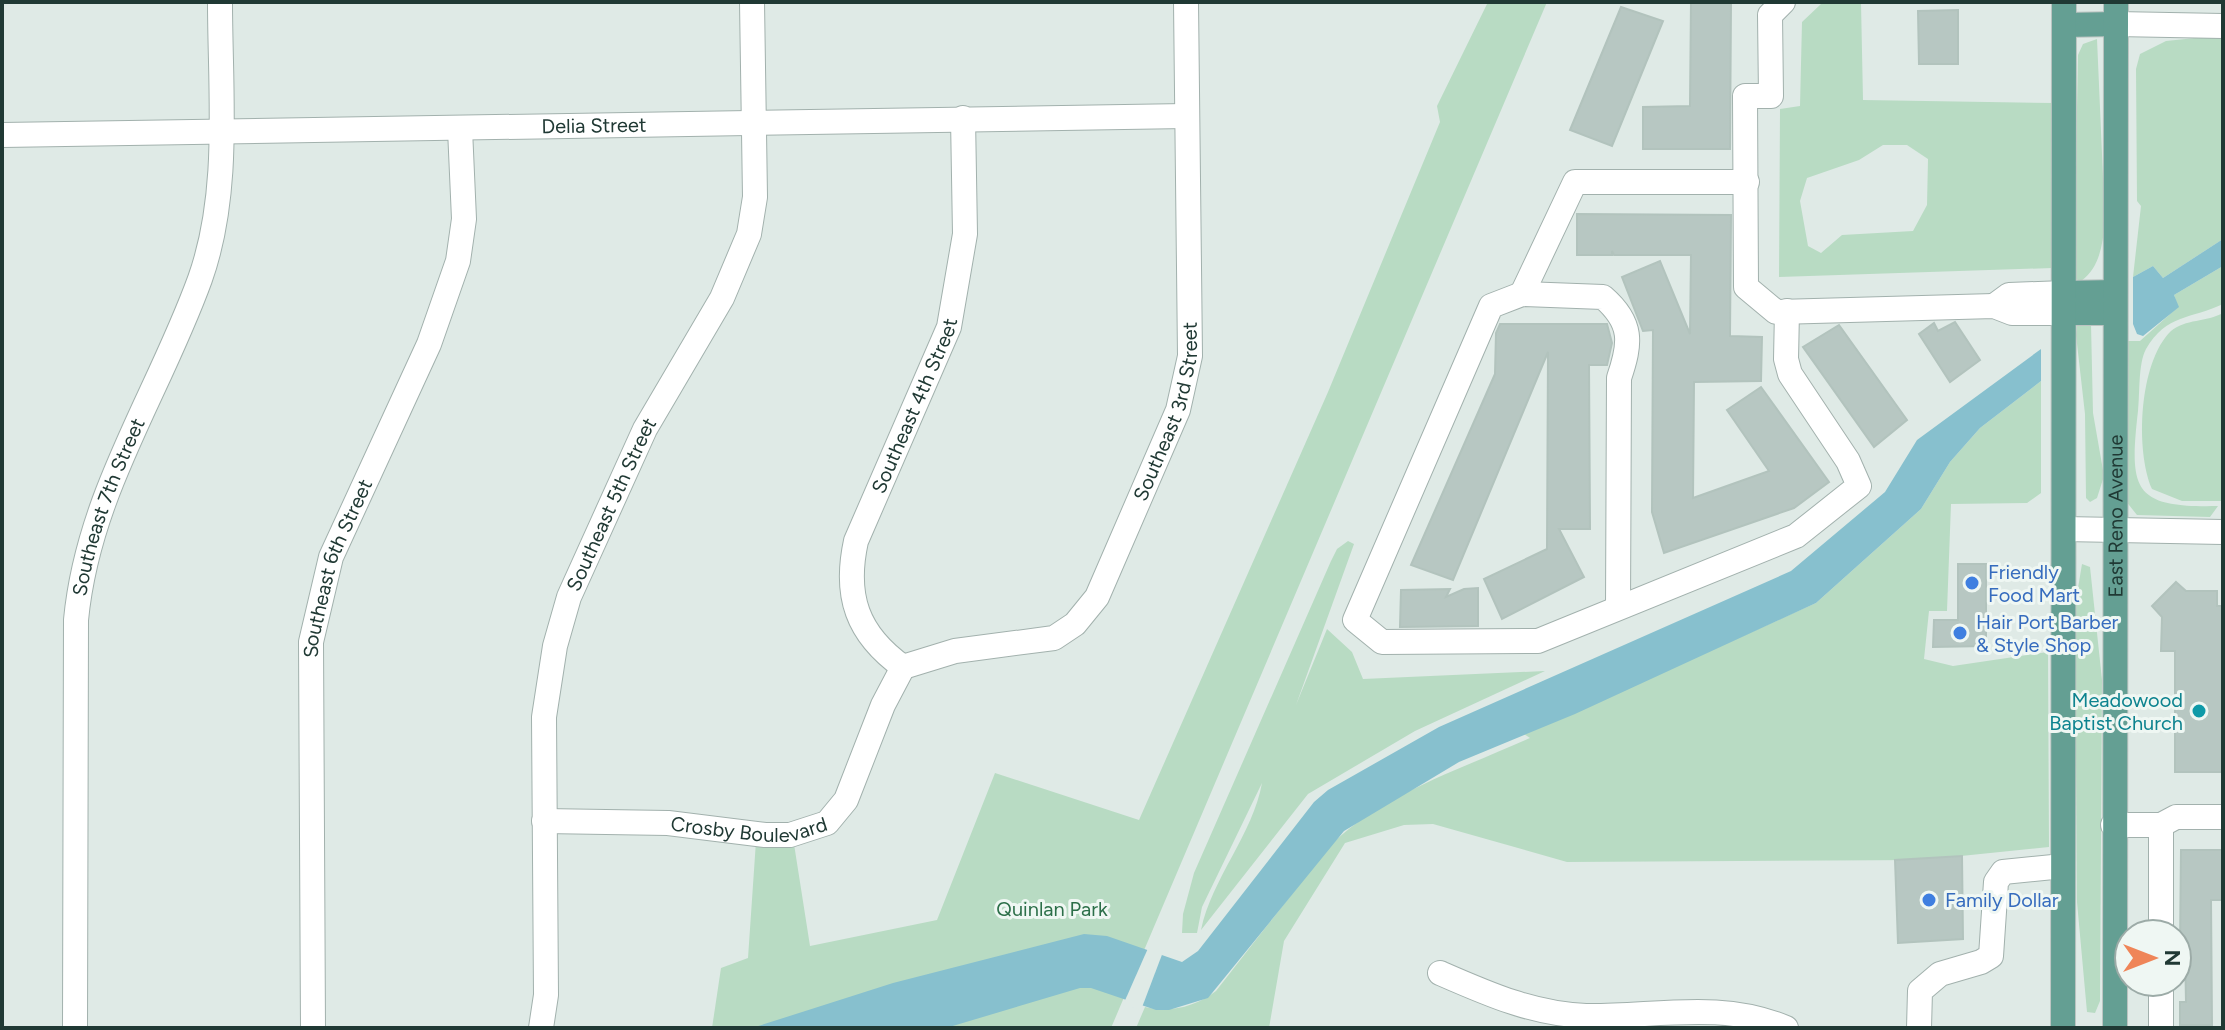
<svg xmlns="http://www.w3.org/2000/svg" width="2225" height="1030" font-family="Figtree,sans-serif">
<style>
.green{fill:#b8dbc3;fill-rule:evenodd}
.water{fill:#87c0ce}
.pier{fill:#dfeae6}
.building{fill:#b7c7c2;stroke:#b2c3bd;stroke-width:2}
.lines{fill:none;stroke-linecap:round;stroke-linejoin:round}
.minor-casing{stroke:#a2b1ad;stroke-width:26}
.major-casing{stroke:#bcc4c2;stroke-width:26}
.minor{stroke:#fff;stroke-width:24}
.major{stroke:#649f93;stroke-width:24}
.shop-dot{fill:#3f7fe0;stroke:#eff7f3;stroke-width:3}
.culture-dot{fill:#0f9aa8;stroke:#eff7f3;stroke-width:3}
.labels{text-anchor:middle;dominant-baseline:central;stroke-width:6;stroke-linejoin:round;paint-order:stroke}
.street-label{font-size:20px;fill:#203934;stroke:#eff7f3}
.shop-label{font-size:20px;fill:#366cbe;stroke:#eff7f3;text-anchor:start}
.culture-label{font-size:20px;fill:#0d838f;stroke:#eff7f3;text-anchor:end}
.park-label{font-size:20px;fill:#2c6f49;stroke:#eff7f3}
</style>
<rect width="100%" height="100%" fill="#dfeae6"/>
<!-- green -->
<g class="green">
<path d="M1488,2H1547L1111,1028H712L721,968L748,958L756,841L794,844L810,946L937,920L995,773L1139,820L1328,392L1440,122L1437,106Z"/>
<path d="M1861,3L1863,100L2053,103L2052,268L1779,277L1780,109L1800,106L1802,22L1821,4ZM1883,145H1907L1928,159L1927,205L1913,231L1842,235L1821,253L1808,246L1800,201L1807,178L1859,160Z"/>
<path d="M2195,38H2223V239L2163,278L2153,266L2133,277L2141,206L2137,201L2136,69L2140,54L2166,41Z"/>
<path d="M2097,39L2105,223C2102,246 2100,267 2081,281L2075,279L2074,265L2078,55L2083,44Z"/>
<path d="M2223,266V304C2192,319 2166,314 2146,349C2138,364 2140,393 2138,411C2129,490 2133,508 2218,506L2210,517L2137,515L2125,500L2127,341H2140L2178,307L2174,295Z"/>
<path d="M2223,313V501H2182L2152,489C2135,450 2139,362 2171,331C2185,319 2207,322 2223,313Z"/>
<path d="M2091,324L2093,413L2104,476L2097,498L2090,502L2086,498L2085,414L2076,335L2077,326Z"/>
<path d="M2041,381V493L2027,503L1951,504L1947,611H1929L1924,659L1953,666L2048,652L2049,847L1922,860L1567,862L1433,824L1404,825L1345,843L1284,941L1269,1028H1136L1145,1007C1170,1013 1195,1007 1216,991L1327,849C1380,794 1462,769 1530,738L1524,734L1816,603L1921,509L1950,462L1980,428Z"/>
<path d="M1348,541L1354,544L1296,705L1327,629L1352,652L1363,679L1545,671L1415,731L1308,794L1201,930C1212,878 1253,834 1262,783L1202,907L1197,933H1182L1183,914L1194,873L1331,561L1337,549Z"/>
<path d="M2082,564L2090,567L2102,680L2100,1001L2095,1013L2087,1012L2077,902L2075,606Z"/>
</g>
<!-- water -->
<g class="water">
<path d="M2223,239V266L2174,295L2179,307L2143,336L2137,334L2133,324V277L2153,266L2163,278Z"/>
<path d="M2041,349V381L1980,428L1950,462L1921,509L1816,603L1575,714L1459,762L1344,831L1208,998L1169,1010H1156L1091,988H1080L946,1028H752L893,983L1084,934L1107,936L1182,962L1198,951L1314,802L1328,790L1439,727L1791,571L1885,492L1917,440Z"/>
</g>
<!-- pier -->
<path class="pier" d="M1149,946L1163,952L1141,1010L1123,1005Z"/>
<!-- building -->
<g class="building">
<path d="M1691,2H1731L1730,149H1643V107L1690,106Z"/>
<path d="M1621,7L1663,21L1612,146L1570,130Z"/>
<path d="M1958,10V64H1919L1918,11Z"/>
<path d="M1577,214L1731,215L1730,336L1762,337L1761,381L1694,382L1693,498L1769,471L1727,410L1761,387L1829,482L1794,508L1664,553L1652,512L1653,330L1643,331L1622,277L1660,261L1690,334L1691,255H1614L1612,251V255H1577Z"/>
<path d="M1955,322L1980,360L1950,382L1919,334L1934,323L1938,331Z"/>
<path d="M1500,324H1607L1612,343L1607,365H1589L1590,529H1559L1584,577L1502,619L1484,579L1547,549L1548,352L1453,580L1411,565L1495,374L1496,333Z"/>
<path d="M1839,325L1907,420L1874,447L1803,347Z"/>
<path d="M1958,564H1986V646L1933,647L1934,620H1958Z"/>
<path d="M2176,582L2186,591H2217V606H2223V772H2175V651H2161L2162,617L2152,606Z"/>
<path d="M1478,588V626L1400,627L1401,590L1450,589L1446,597L1464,589Z"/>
<path d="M2181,850H2223V900H2211L2212,1025H2180V1002H2186L2185,949H2180Z"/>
<path d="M1962,856L1963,939L1898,943L1895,860Z"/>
</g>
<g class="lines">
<defs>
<g id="minor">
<path d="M1783,2L1770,15L1771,96H1745L1746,287L1776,312L1994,306L2012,313H2064"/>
<path d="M2116,24L2223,26"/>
<path id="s1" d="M2,135L1186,116"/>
<path d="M1522,294L1575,182H1747"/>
<path d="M1994,306L2009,295L2064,293"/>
<path d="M2064,529L2223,532"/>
<path d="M1618,608L1619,378C1631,343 1633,323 1603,297L1522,294L1491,306L1355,620L1382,642L1538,641L1796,536L1859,486L1848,461L1790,374L1786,359L1787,311"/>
<path id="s2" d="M903,667L955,651L1054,638L1075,624L1097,597L1178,410L1190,356L1186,2"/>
<path id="s3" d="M903,667C857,634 844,596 856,541L949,327L965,234L963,118"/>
<path id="s4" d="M544,821L668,823L765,835H790L827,823L846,800L883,705L903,667"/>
<path d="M2113,825H2161L2176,817H2223"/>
<path d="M2161,825V934"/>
<path d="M1440,973C1488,994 1533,1014 1586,1016C1654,1017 1721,1000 1786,1028"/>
<path d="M2161,982V1028"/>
<path id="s5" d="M75,1028L76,620C88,494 158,395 200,279C231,192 220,93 220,2"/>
<path id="s6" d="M313,1028L311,642L331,557L429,344L458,261L464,219L460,129"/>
<path id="s7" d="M541,1028L546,995L544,717L555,646L569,597L645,429L722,298L749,234L755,197L752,2"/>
<path d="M1919,1028L1920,991L1940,974L1981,962L1991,956L1996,882L2003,872L2063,866"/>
</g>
<g id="major">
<path d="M2064,25L2116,24"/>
<path d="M2064,293L2115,292"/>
<path d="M2064,313H2115"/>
<path d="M2063,1028L2064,2"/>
<path id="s8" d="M2115,1028L2116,2"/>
</g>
</defs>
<!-- minor casing -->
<use href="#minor" class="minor-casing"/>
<!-- major casing -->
<use href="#major" class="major-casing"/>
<!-- minor -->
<use href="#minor" class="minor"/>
<!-- major -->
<use href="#major" class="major"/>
</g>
<!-- markers -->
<g class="shop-dot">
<circle cx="1972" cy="583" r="8"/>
<circle cx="1960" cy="633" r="8"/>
<circle cx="1929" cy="900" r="8"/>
</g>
<circle class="culture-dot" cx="2199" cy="711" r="8"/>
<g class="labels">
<!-- street labels -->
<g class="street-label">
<text stroke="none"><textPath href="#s1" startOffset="592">Delia Street</textPath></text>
<text stroke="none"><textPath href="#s3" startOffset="292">Southeast 4th Street</textPath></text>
<text stroke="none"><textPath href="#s2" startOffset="414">Southeast 3rd Street</textPath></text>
<text stroke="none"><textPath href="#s7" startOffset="536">Southeast 5th Street</textPath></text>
<text stroke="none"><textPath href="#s5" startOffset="526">Southeast 7th Street</textPath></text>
<text stroke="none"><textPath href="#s8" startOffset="512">East Reno Avenue</textPath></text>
<text stroke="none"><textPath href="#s6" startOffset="464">Southeast 6th Street</textPath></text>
<text stroke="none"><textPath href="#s4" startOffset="206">Crosby Boulevard</textPath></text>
</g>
<!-- shop labels -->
<g class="shop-label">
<text x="1988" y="572">Friendly<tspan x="1988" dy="23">Food Mart</tspan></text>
<text x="1976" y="622">Hair Port Barber<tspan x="1976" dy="23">&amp; Style Shop</tspan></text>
<text x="1945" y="900">Family Dollar</text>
</g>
<!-- culture labels -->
<g class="culture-label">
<text x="2183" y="700">Meadowood<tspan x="2183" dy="23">Baptist Church</tspan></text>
</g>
<!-- park labels -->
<g class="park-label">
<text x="1052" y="909">Quinlan Park</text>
</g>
</g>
<!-- border -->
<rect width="2225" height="1030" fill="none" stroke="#203934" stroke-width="8"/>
<!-- north arrow -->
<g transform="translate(2153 958) rotate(90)"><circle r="38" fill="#eff7f3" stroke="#9caba7" stroke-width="2"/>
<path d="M0-6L14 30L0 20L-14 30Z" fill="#ef8558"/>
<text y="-12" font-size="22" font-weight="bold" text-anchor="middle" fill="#203934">N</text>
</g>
</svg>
